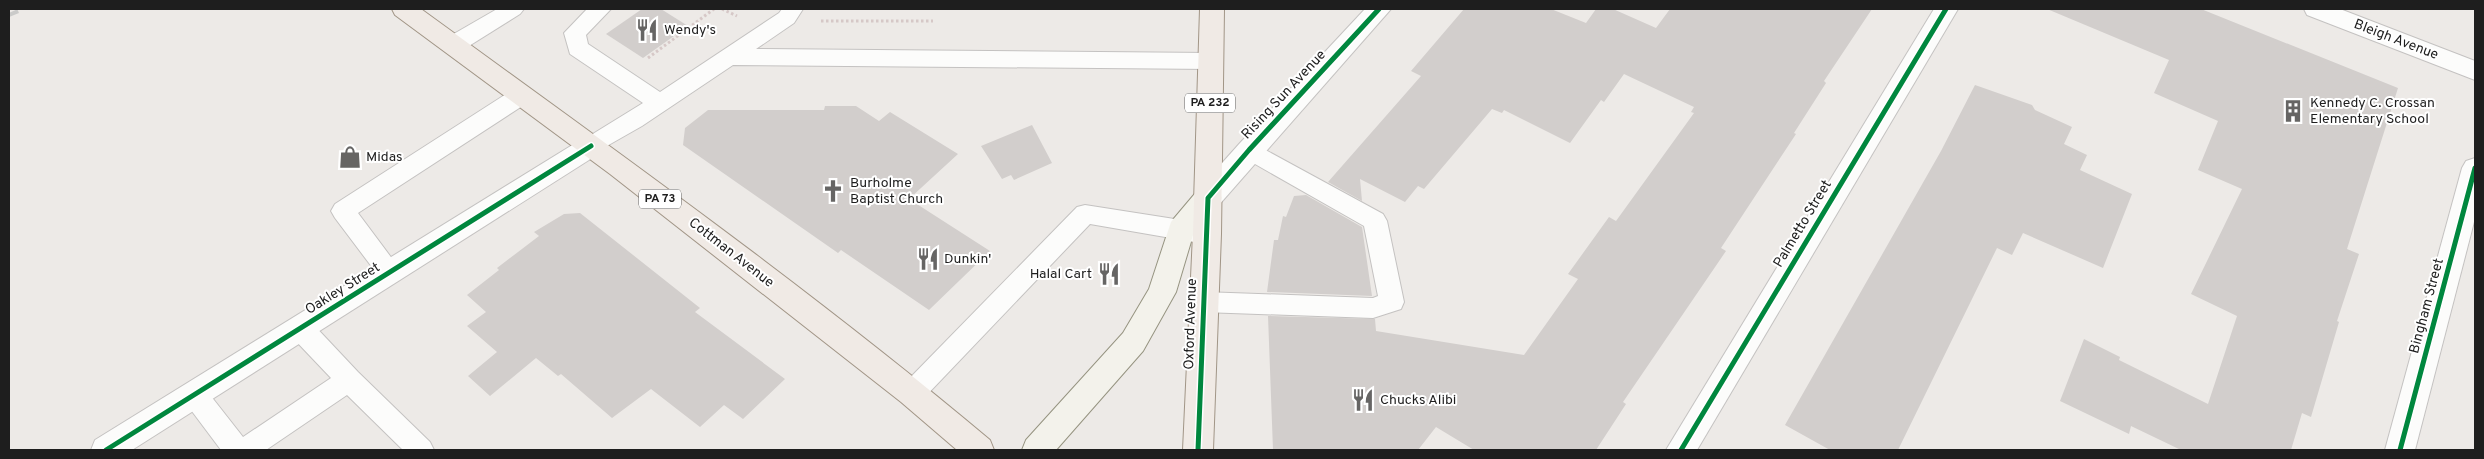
<svg xmlns="http://www.w3.org/2000/svg" width="2484" height="459" font-family="Overpass,sans-serif">
<style>
.building{fill:#d2cecc}
.lines{fill:none;stroke-linecap:round;stroke-linejoin:round}
.lane-casing{stroke:#c4c2c1;stroke-width:2}
.street-casing{stroke:#c4c2c1;stroke-width:2}
.secondary-casing{stroke:#969481;stroke-width:2}
.primary-casing{stroke:#a19586;stroke-width:2}
.path{stroke:#d6c8c7;stroke-width:3;stroke-dasharray:2.5 2.5;stroke-linecap:butt}
.lane{fill:#fcfcfb;fill-rule:evenodd}
.street{fill:#fcfcfb;fill-rule:evenodd}
.secondary{fill:#f3f2eb;fill-rule:evenodd}
.primary{fill:#f0eae5;fill-rule:evenodd}
.rail{stroke:#cacac9;stroke-width:4;stroke-dasharray:10 10;stroke-linecap:butt}
.cycleway-casing{stroke:#fff;stroke-width:8}
.cycleway{stroke:#00873e;stroke-width:5}
.labels{text-anchor:middle;dominant-baseline:central;stroke-width:4;stroke-linejoin:round;paint-order:stroke}
.shield{fill:#fff;stroke:#626262;stroke-width:1}
.shield-label{font-size:12px;font-weight:bold;fill:#1e1e1e}
.poi-label{font-size:14px;fill:#1e1e1e;stroke:#fff;text-anchor:start}
.street-label{font-size:14px;fill:#1e1e1e;stroke:#fff}
</style>
<rect width="100%" height="100%" fill="#edeae7"/>
<!-- building -->
<g class="building">
<path d="M642,9H661L688,26L643,58L606,34Z"/>
<path d="M1464,9H1551L1586,23L1596,9H1613L1656,28L1670,9H1872L1824,81L1826,83L1794,133L1796,134L1721,248L1726,251L1623,402L1626,404L1596,450H1474L1436,427L1418,450H1273L1268,316L1375,319L1376,331L1524,355L1578,279L1568,274L1609,217L1616,221L1694,113L1691,112L1694,107L1624,74L1604,102L1601,100L1570,143L1504,110L1502,113L1492,109L1424,189L1418,186L1405,202L1360,179L1362,201L1328,182L1421,76L1411,71Z"/>
<path d="M2047,9H2201L2398,88L2347,249L2359,254L2337,321L2339,322L2311,417L2302,413L2291,450H2181L2131,426L2129,434L2060,401L2084,339L2120,357L2119,360L2208,404L2237,316L2191,294L2242,189L2198,170L2218,121L2154,93L2169,60Z"/>
<path d="M1975,85L2032,105L2035,110L2072,127L2064,144L2087,155L2080,170L2132,194L2103,268L2023,233L2012,255L1997,248L1898,450H1830L1785,425L1941,151Z"/>
<path d="M825,106H856L879,121L890,112L958,154L909,199L990,251L929,310L841,250L838,253L683,145L685,128L708,110H824Z"/>
<path d="M1032,125L1052,163L1014,180L1011,175L1002,179L981,146Z"/>
<path d="M1306,195L1362,227L1372,296L1267,292L1274,240H1278L1283,216L1286,217L1294,196Z"/>
<path d="M580,213L700,308L695,312L785,379L743,419L724,405L700,427L651,389L612,418L561,374L558,376L536,358L490,396L468,376L497,352L467,326L486,312L467,295L499,270L497,268L539,236L534,232L564,214Z"/>
</g>
<g class="lines">
<defs>
<g id="lane">
<path d="M497,9H524L520,14L461,51L453,53L445,51L442,45L445,39Z"/>
<path d="M587,9H611L586,35L588,44L660,92L779,13L782,9H803L794,23L756,49L1211,53L1219,55L1222,61L1219,67L1211,69L733,65L642,126L591,155L583,152L580,146L583,140L643,103L570,54L564,33Z"/>
<path d="M522,87L530,89L533,95L530,101L358,213L402,272L399,279L390,282L381,279L335,218L331,211L335,204L514,89Z"/>
<path d="M1249,141L1383,214L1387,221L1404,302L1401,309L1373,318L1203,312L1194,309L1191,302L1194,295L1203,292L1373,298L1378,296L1364,226L1241,156L1238,150L1241,144Z"/>
<path d="M1085,205L1200,223L1208,226L1212,233L1208,240L1200,243L1090,224L921,401L912,404L903,401L899,393L903,385L1077,207Z"/>
<path d="M301,318L310,321L358,372L430,442L434,450H403L347,395L266,450H221L185,402L181,394L185,386L194,383L203,386L243,437L331,378L292,337L289,329L292,321Z"/>
</g>
<g id="street">
<path d="M1365,9H1391L1218,206L1208,209L1198,206L1194,198L1198,190L1240,143Z"/>
<path d="M1934,9H1958L1697,450H1666Z"/>
<path d="M2304,9H2340L2475,61V80L2307,15Z"/>
<path d="M591,136L600,139L604,146L600,153L132,450H91L95,440L582,139Z"/>
<path d="M2475,158V218L2415,450H2385L2462,168L2466,161Z"/>
</g>
<path id="secondary" d="M1208,187L1218,190L1222,198L1193,235L1176,292L1143,351L1056,450H1022L1026,440L1123,333L1149,289L1171,222L1198,190Z"/>
<g id="primary">
<path d="M392,9H421C613,149 808,287 990,440L994,450H957L901,402L610,174L395,15Z"/>
<path d="M1200,9H1224L1221,234L1213,450H1183L1193,234Z"/>
</g>
</defs>
<!-- lane casing -->
<use href="#lane" class="lane-casing"/>
<!-- street casing -->
<use href="#street" class="street-casing"/>
<!-- secondary casing -->
<use href="#secondary" class="secondary-casing"/>
<!-- primary casing -->
<use href="#primary" class="primary-casing"/>
<!-- path -->
<g class="path">
<path d="M722,9L737,16"/>
<path d="M821,21H933"/>
<path d="M648,58L714,9"/>
</g>
<!-- lane -->
<use href="#lane" class="lane"/>
<!-- street -->
<use href="#street" class="street"/>
<!-- secondary -->
<use href="#secondary" class="secondary"/>
<!-- primary -->
<use href="#primary" class="primary"/>
<!-- rail -->
<path class="rail" d="M9,15L23,9"/>
<defs>
<g id="cycleway">
<path d="M106,450L591,146"/>
<path d="M1198,450L1208,198L1249,150L1379,9"/>
<path d="M1681,450L1946,9"/>
<path d="M2400,450L2475,168"/>
</g>
</defs>
<!-- cycleway casing -->
<use href="#cycleway" class="cycleway-casing"/>
<!-- cycleway -->
<use href="#cycleway" class="cycleway"/>
</g>
<!-- icons -->
<defs>
<symbol id="restaurant-bare" viewBox="-9 -9 18 18"><path d="M-5-6h1v4h1v-4h1v4h1v-4h1v5L-1.5 .5V6h-2V.5L-5-1ZM5-6V6H3V1.5H1.5Q1.5-4 5-6Z" fill="#666564" stroke="#fff" stroke-width="2.5" paint-order="stroke"/></symbol>
<symbol id="building-bare" viewBox="-9 -9 18 18"><path d="M-4-6H4V6H1V3H-1V6H-4ZM-2.5-4.3h1.7v1.8h-1.7ZM.8-4.3h1.7v1.8H.8ZM-2.5-1h1.7V.8h-1.7ZM.8-1h1.7V.8H.8Z" fill="#666564" stroke="#fff" stroke-width="2.5" paint-order="stroke"/></symbol>
<symbol id="shop-bare" viewBox="-9 -9 18 18"><path d="M-5-2.5h2.3a2.7 3.5 0 0 1 5.4 0H5L5.5 6h-11ZM-1.5-2.5h3a1.5 2.3 0 0 0-3 0Z" fill="#666564" stroke="#fff" stroke-width="2.5" paint-order="stroke"/></symbol>
<symbol id="church-bare" viewBox="-9 -9 18 18"><path d="M-1.2-6h2.4v3.5h3.3v2.4h-3.3V6h-2.4V-.1h-3.3v-2.4h3.3Z" fill="#666564" stroke="#fff" stroke-width="2.5" paint-order="stroke"/></symbol>
</defs>
<g fill-rule="evenodd">
<use href="#restaurant-bare" x="631" y="14" width="32" height="32"/>
<use href="#building-bare" x="2277" y="95" width="32" height="32"/>
<use href="#shop-bare" x="334" y="141" width="32" height="32"/>
<use href="#church-bare" x="817" y="175" width="32" height="32"/>
<use href="#restaurant-bare" x="912" y="243" width="32" height="32"/>
<use href="#restaurant-bare" x="1093" y="258" width="32" height="32"/>
<use href="#restaurant-bare" x="1347" y="384" width="32" height="32"/>
</g>
<g class="labels">
<!-- shield labels -->
<g class="shield">
<rect x="1185" y="93.5" width="50" height="19" rx="4"/>
<rect x="639" y="189.5" width="42" height="19" rx="4"/>
</g>
<g class="shield-label">
<text x="1210" y="103">PA 232</text>
<text x="660" y="199">PA 73</text>
</g>
<!-- poi labels -->
<g class="poi-label">
<text x="664" y="30">Wendy's</text>
<text x="2310" y="103">Kennedy C. Crossan<tspan x="2310" dy="16">Elementary School</tspan></text>
<text x="366" y="157">Midas</text>
<text x="850" y="183">Burholme<tspan x="850" dy="16">Baptist Church</tspan></text>
<text x="944" y="259">Dunkin'</text>
<text x="1092" y="274" text-anchor="end">Halal Cart</text>
<text x="1380" y="400">Chucks Alibi</text>
</g>
<!-- street labels -->
<g class="street-label">
<text transform="translate(2396 40) rotate(21)">Bleigh Avenue</text>
<text transform="translate(1284 95) rotate(-47)">Rising Sun Avenue</text>
<text transform="translate(1803 224) rotate(-59)">Palmetto Street</text>
<text transform="translate(731 253) rotate(38)">Cottman Avenue</text>
<text transform="translate(343 289) rotate(-32)">Oakley Street</text>
<text transform="translate(2427 306) rotate(-75)">Bingham Street</text>
<text transform="translate(1191 324) rotate(-88)">Oxford Avenue</text>
</g>
</g>
<!-- border -->
<rect width="2484" height="459" fill="none" stroke="#1e1e1e" stroke-width="20"/>
</svg>
